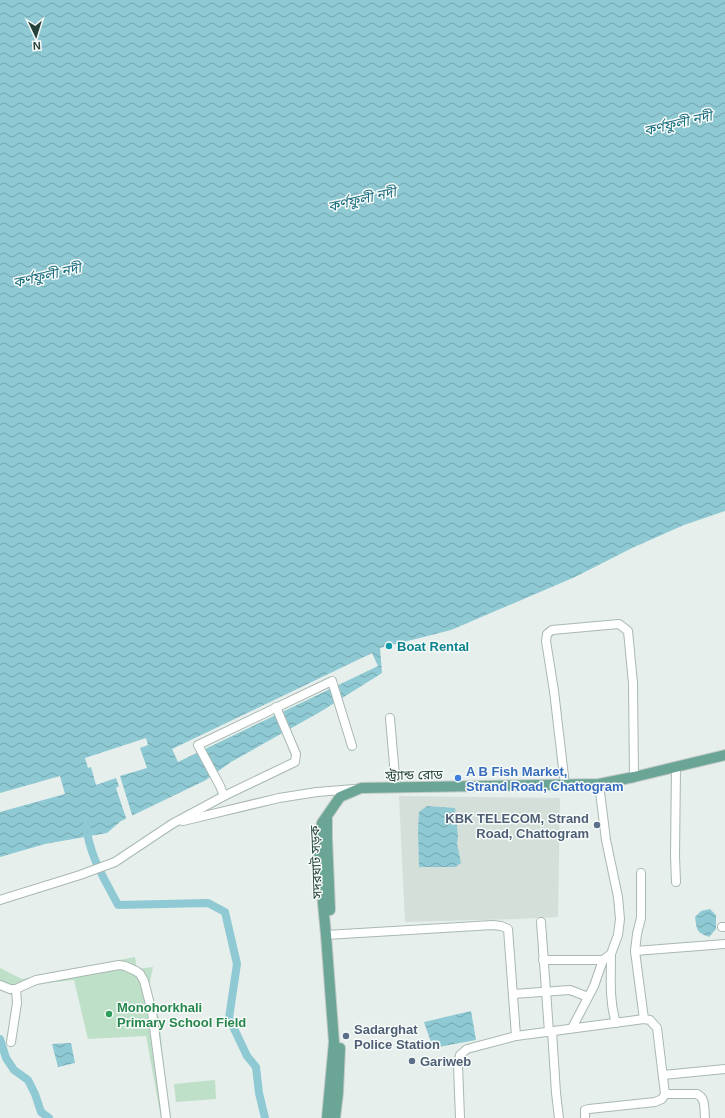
<svg xmlns="http://www.w3.org/2000/svg" width="725" height="1118" font-family="Helvetica,'Noto Sans Bengali',sans-serif">
<style>
.built{fill:#d4dfda}
.green{fill:#bfe0c8}
.water{fill:url(#water-waves)}
.pier{fill:#e6efeb}
.lines{fill:none;stroke-linecap:round;stroke-linejoin:round}
.canal{stroke:#8ec9d4;stroke-width:8}
.minor-casing{stroke:#a8b8b2;stroke-width:10}
.major-casing{stroke:#c2cac8;stroke-width:12}
.minor{stroke:#fff;stroke-width:8}
.major{stroke:#6aa596;stroke-width:10}
.culture-dot{fill:#0f9aa8;stroke:#f7fbf9;stroke-width:1.5}
.shop-dot{fill:#3f7fe0;stroke:#f7fbf9;stroke-width:1.5}
.service-dot{fill:#5c6f8a;stroke:#f7fbf9;stroke-width:1.5}
.leisure-dot{fill:#2e9e5b;stroke:#f7fbf9;stroke-width:1.5}
.labels{text-anchor:middle;dominant-baseline:central;stroke-width:3;stroke-linejoin:round;paint-order:stroke}
.culture-label{font-size:13px;font-weight:bold;fill:#0d838f;stroke:#f7fbf9;text-anchor:start}
.shop-label{font-size:13px;font-weight:bold;fill:#366cbe;stroke:#f7fbf9;text-anchor:start}
.street-label{font-size:13px;fill:#24423a;stroke:#f7fbf9}
.service-label{font-size:13px;font-weight:bold;fill:#4e5e75;stroke:#f7fbf9;text-anchor:start}
.leisure-label{font-size:13px;font-weight:bold;fill:#27864d;stroke:#f7fbf9;text-anchor:start}
.water-label{font-size:14px;font-style:italic;fill:#1c6f80;stroke:#f7fbf9}
</style>
<defs>
<pattern id="water-waves" width="16" height="10" patternUnits="userSpaceOnUse"><rect width="16" height="10" fill="#8ec9d4"/><path d="M0 5q4-4 8 0t8 0" fill="none" stroke="#74a5ad"/></pattern>
</defs>
<rect width="100%" height="100%" fill="#e6efeb"/>
<!-- built -->
<path class="built" d="M399,796L560,798L558,917L518,919L405,922Z"/>
<!-- green -->
<g class="green">
<path d="M135,957L137,969L153,967L148,991L159,1018L169,1118H161L146,1036L88,1039L74,980L28,985L26,989L11,995L0,988V968L22,979Z"/>
<path d="M215,1080L216,1099L176,1102L174,1084Z"/>
</g>
<!-- water -->
<g class="water">
<path d="M0,0H725V511L684,525L632,548L575,577L451,630L380,648L382,673L320,712L231,762L206,780L121,821L107,833L45,844L0,857Z"/>
<path d="M427,806L455,808L458,836L457,844L461,863L455,867H419L418,830L419,812Z"/>
<path d="M710,909L716,915V929L709,937C696,932 697,930 695,917L701,911Z"/>
<path d="M471,1011L476,1040L433,1048L424,1022Z"/>
<path d="M71,1043L75,1063L58,1067L52,1044Z"/>
</g>
<!-- pier -->
<g class="pier">
<path d="M372,653L378,666L178,762L172,749Z"/>
<path d="M146,738L148,745L140,748L147,768L120,776L133,818L127,821L116,788L119,786L116,778L96,785L91,767L88,768L85,758Z"/>
<path d="M60,776L65,794L0,812V793Z"/>
</g>
<g class="lines">
<!-- canal -->
<g class="canal">
<path d="M86,826C90,857 104,878 118,905L208,903L225,912L237,964L229,1018L247,1056L256,1067L259,1093L265,1118"/>
<path d="M0,1039L6,1058L14,1070L28,1080L35,1094L41,1112L49,1118"/>
</g>
<defs>
<g id="minor">
<path d="M390,718L396,788"/>
<path d="M676,767L675,856L676,882"/>
<path d="M565,785L554,691L546,641L547,634L552,630L619,624L628,631L633,683L634,777"/>
<path d="M224,796L220,786L198,745L332,681L352,746"/>
<path d="M183,821L279,798L317,792L354,789"/>
<path d="M641,873V918L637,934L635,951L644,1019"/>
<path d="M0,900L80,875L115,862L172,824L224,796L295,762L296,754L276,707"/>
<path d="M541,922L549,1032"/>
<path d="M722,927H725"/>
<path d="M326,935L493,925L501,926L508,929L516,1036"/>
<path d="M635,951L725,944"/>
<path d="M611,954C611,977 609,1001 616,1023"/>
<path d="M543,960H603"/>
<path d="M0,985L10,989H16L36,980L119,965L125,966L136,971L140,974L144,981L152,1012L166,1118"/>
<path d="M513,994L570,990L588,997"/>
<path d="M572,1028L594,986L603,960L611,954L618,935L620,919L618,897L606,840L599,784"/>
<path d="M552,1031L556,1093L559,1118"/>
<path d="M11,1042L17,1003L16,989"/>
<path d="M663,1075L725,1069"/>
<path d="M665,1094H697C706,1098 704,1109 705,1118"/>
<path d="M460,1118L458,1065L460,1055L467,1049L516,1036L644,1019L650,1020L657,1028L665,1094L662,1099L655,1102L589,1109L585,1110V1118"/>
</g>
<g id="major">
<path d="M327,819V837L330,910"/>
<path d="M327,1118L334,1042L326,935L318,852L319,833L322,823L340,797L361,788L599,784L634,777L725,755"/>
<path d="M335,1118L338,1093L340,1048"/>
</g>
</defs>
<!-- minor casing -->
<use href="#minor" class="minor-casing"/>
<!-- major casing -->
<use href="#major" class="major-casing"/>
<!-- minor -->
<use href="#minor" class="minor"/>
<!-- major -->
<use href="#major" class="major"/>
</g>
<!-- markers -->
<circle class="culture-dot" cx="389" cy="646" r="4"/>
<circle class="shop-dot" cx="458" cy="778" r="4"/>
<g class="service-dot">
<circle cx="597" cy="825" r="4"/>
<circle cx="346" cy="1036" r="4"/>
<circle cx="412" cy="1061" r="4"/>
</g>
<circle class="leisure-dot" cx="109" cy="1014" r="4"/>
<g class="labels">
<!-- culture labels -->
<g class="culture-label">
<text x="397" y="646">Boat Rental</text>
</g>
<!-- shop labels -->
<g class="shop-label">
<text x="466" y="771">A B Fish Market,<tspan x="466" dy="15">Strand Road, Chattogram</tspan></text>
</g>
<!-- street labels -->
<g class="street-label">
<text transform="translate(414 775) rotate(-1)">স্ট্র্যান্ড রোড</text>
<text transform="translate(316 862) rotate(-92)">সদরঘাট সড়ক</text>
</g>
<!-- service labels -->
<g class="service-label">
<text x="589" y="818" text-anchor="end">KBK TELECOM, Strand<tspan x="589" dy="15">Road, Chattogram</tspan></text>
<text x="354" y="1029">Sadarghat<tspan x="354" dy="15">Police Station</tspan></text>
<text x="420" y="1061">Gariweb</text>
</g>
<!-- leisure labels -->
<g class="leisure-label">
<text x="117" y="1007">Monohorkhali<tspan x="117" dy="15">Primary School Field</tspan></text>
</g>
<!-- water labels -->
<g class="water-label">
<text transform="translate(678 123) rotate(-13)">কর্ণফুলী নদী</text>
<text transform="translate(362 199) rotate(-13)">কর্ণফুলী নদী</text>
<text transform="translate(47 275) rotate(-13)">কর্ণফুলী নদী</text>
</g>
</g>
<!-- north arrow -->
<g transform="translate(36 36) rotate(176)" stroke="#f7fbf9" stroke-width="3" paint-order="stroke">
<path d="M0-3L7 15L0 10L-7 15Z" fill="#24423a"/>
<text y="-6" font-size="11" font-weight="bold" text-anchor="middle" fill="#24423a">N</text>
</g>
</svg>
